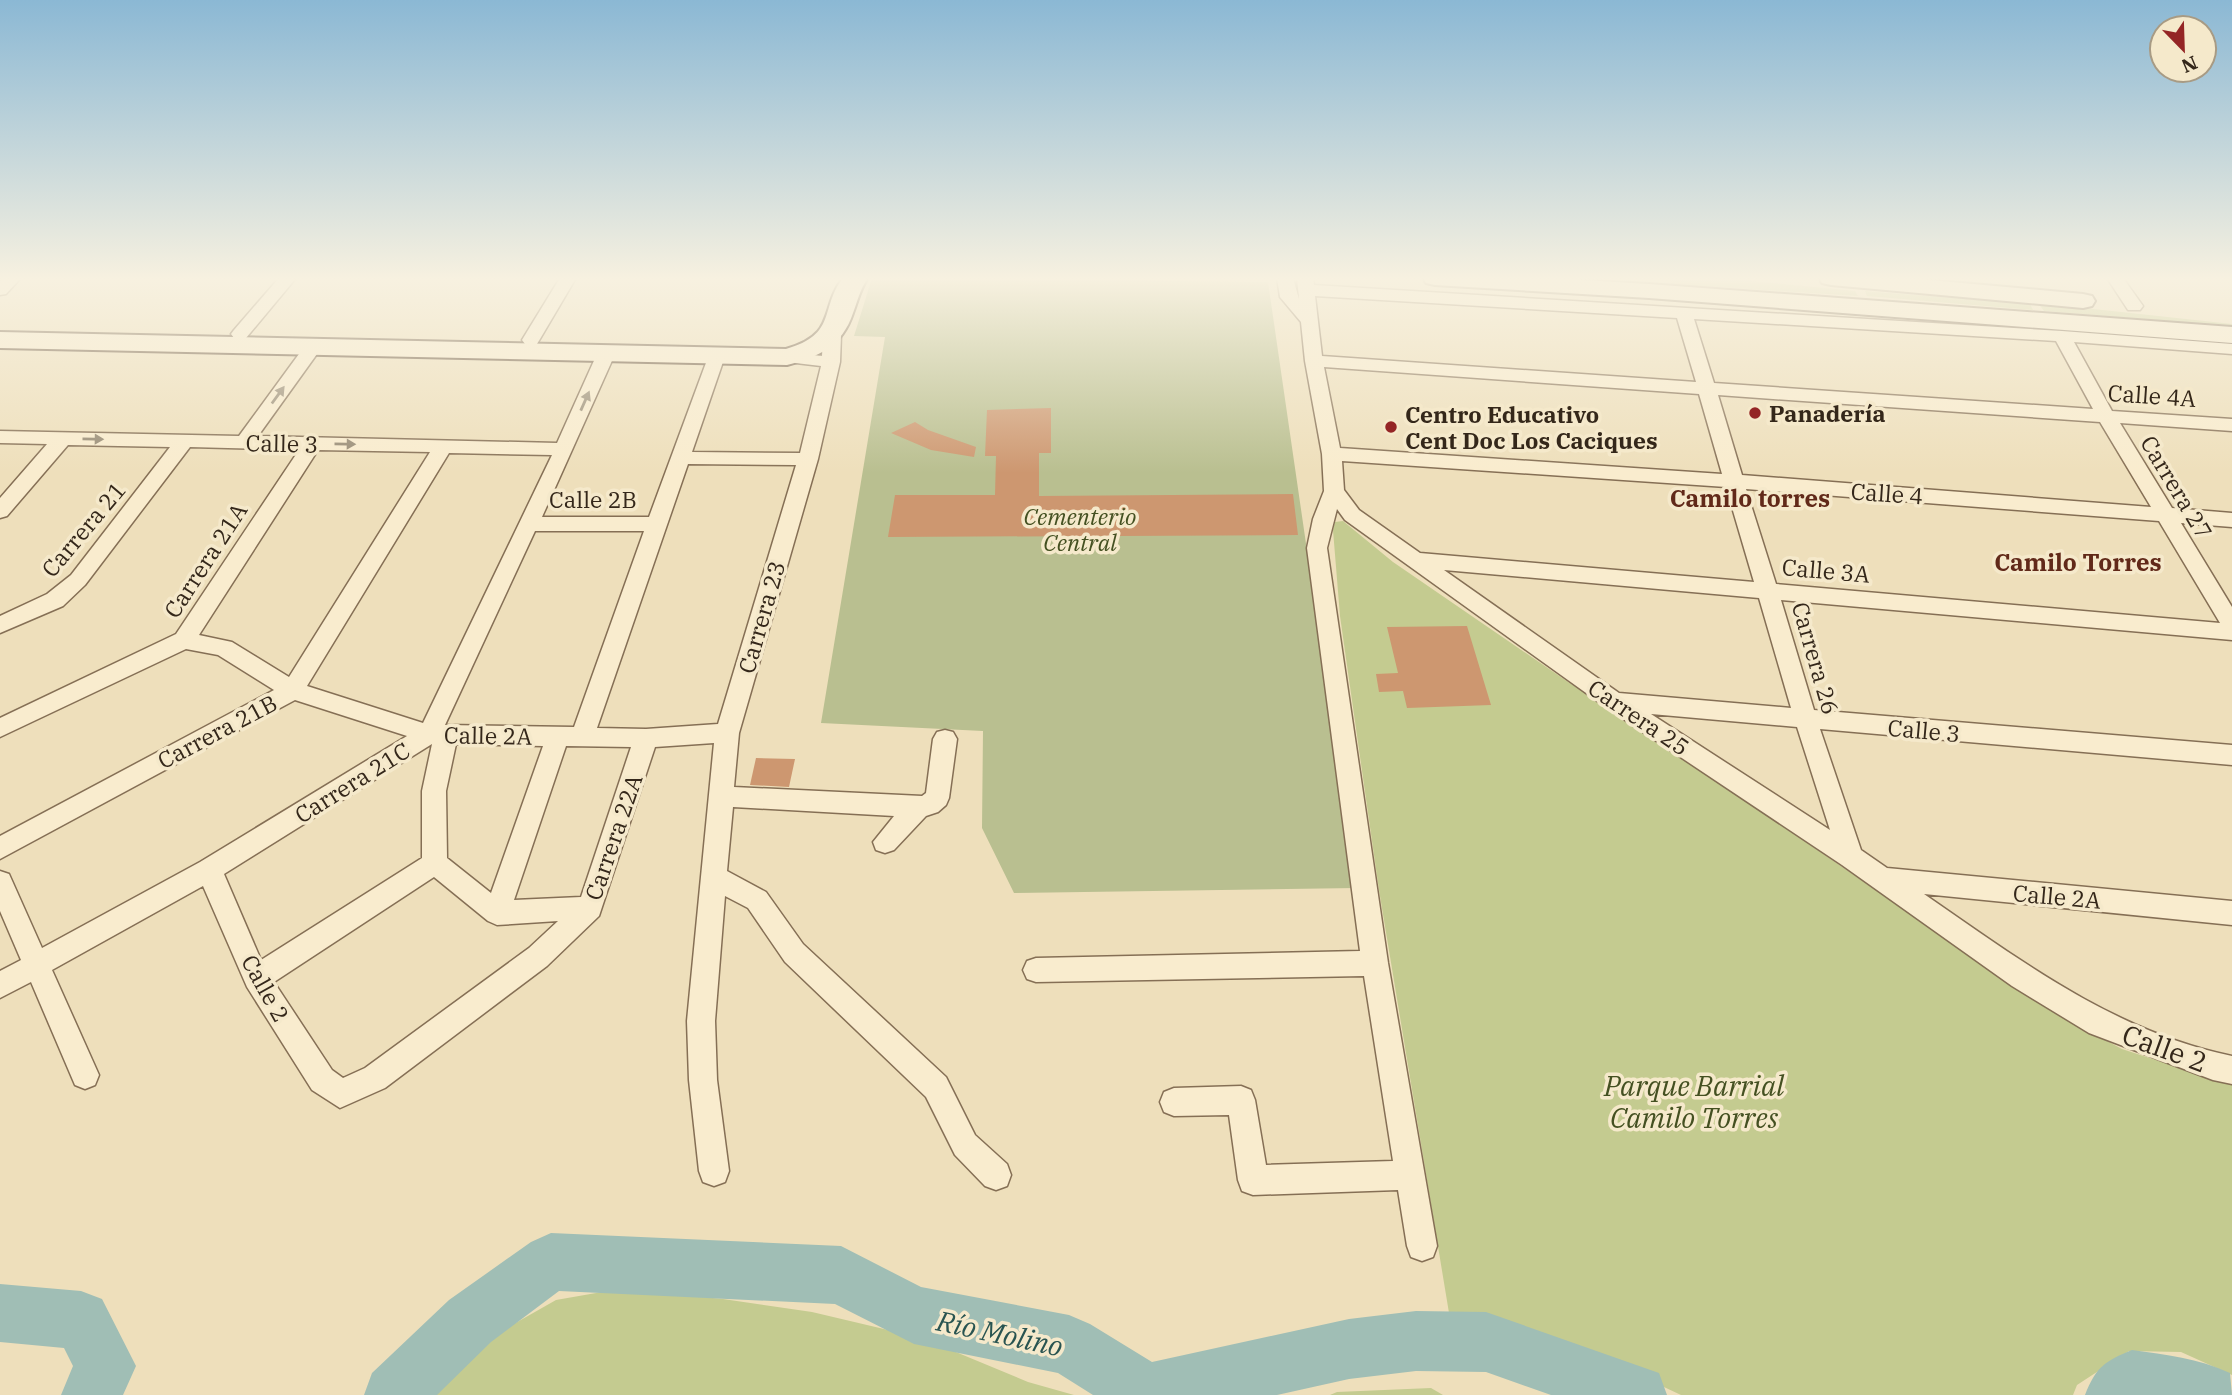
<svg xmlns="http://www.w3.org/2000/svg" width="2232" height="1395" font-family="'IBM Plex Serif',serif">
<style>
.green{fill:#c4cb90}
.cemetery{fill:#b9bf90}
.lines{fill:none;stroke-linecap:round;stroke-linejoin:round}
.river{fill:#a0beb5;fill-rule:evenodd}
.building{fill:#cd9770}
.street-casing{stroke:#856f55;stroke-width:3}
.secondary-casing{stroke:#665039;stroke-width:4}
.street{fill:#f9ecce;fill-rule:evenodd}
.secondary{fill:#f9ecce;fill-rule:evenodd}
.oneway{fill:#968a74}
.poi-dot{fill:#942525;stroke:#f5e9cb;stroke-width:2.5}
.labels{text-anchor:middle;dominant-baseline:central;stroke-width:7;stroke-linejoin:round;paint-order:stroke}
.street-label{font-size:23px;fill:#34271a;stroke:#f5e9cb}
.poi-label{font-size:23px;font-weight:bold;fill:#34271a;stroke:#f5e9cb;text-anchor:start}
.park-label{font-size:23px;font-style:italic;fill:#445021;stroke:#f5e9cb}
.neighbourhood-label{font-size:24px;font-weight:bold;fill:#612919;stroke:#f5e9cb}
.near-street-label{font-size:28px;fill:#34271a;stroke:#f5e9cb}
.near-park-label{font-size:28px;font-style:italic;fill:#445021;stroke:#f5e9cb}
.near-water-label{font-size:28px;font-style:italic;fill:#295451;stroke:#f5e9cb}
</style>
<rect width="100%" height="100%" fill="#eedfbb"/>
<!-- green -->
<g class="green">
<path d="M1669,278H1722L1855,291L1858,296L1671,284Z"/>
<path d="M1865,291L2030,304L2033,310L1867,296Z"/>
<path d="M2038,303L2232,324V326L2044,311Z"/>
<path d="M1343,521L1393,562L1571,684L1597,699L2057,1014L2122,1049L2208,1077L2232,1082V1375L2181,1352L2129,1351L2077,1385L2073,1395H1681L1632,1372L1518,1336L1451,1325L1379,890L1340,616L1333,530L1335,522Z"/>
<path d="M619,1289L723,1299L812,1312L922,1338L1028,1382L1074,1395H425L482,1342L556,1300Z"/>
<path d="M1431,1388L1443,1395H1330L1337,1392Z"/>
</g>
<!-- cemetery -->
<path class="cemetery" d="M872,278L1268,282L1356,888L1014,893L982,828L983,731L821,723L885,337L854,336Z"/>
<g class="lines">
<!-- river -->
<g class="river">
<path d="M551,1233L841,1246L921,1287L1069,1315L1090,1324L1152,1362L1349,1319L1416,1311L1486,1312L1659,1373L1667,1395H1551L1486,1372L1416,1371L1349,1379L1277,1395H1093L1058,1373L914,1344L835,1304L559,1291L491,1342L437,1395H364L372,1373L449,1300L531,1242Z"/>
<path d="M0,1284L81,1291L102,1299L136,1366L123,1395H61L73,1366L64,1348L0,1342Z"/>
<path d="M2132,1350C2166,1355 2198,1358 2230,1373L2232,1395H2085C2096,1367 2105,1361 2132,1350Z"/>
</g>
</g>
<!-- building -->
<g class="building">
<path d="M1051,408V453H1039V496L1293,494L1298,535L888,537L895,495H995L996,456H985L987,410Z"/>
<path d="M915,422L928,430L976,447L974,457L931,450L891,433Z"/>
<path d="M1467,626L1491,705L1407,708L1403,691L1379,692L1376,674L1398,673L1387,627Z"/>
<path d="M756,758L795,759L789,787L750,785Z"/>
</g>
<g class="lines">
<defs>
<g id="street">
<path d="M4,278H21L6,294L0,295V281Z"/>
<path d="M279,278H296L246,338H234L231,334L234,330Z"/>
<path d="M560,278H576L537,344H525L522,340Z"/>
<path d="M1277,278H1293L1299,299L1297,278H1313L1314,285L2062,331L2232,344V354L2074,342L2112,411L2232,419V431L2120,423L2172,508L2232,513V527L2181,523L2232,607V640L1781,600L1814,710L2232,745V765L1820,729L1861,850L1887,868L2232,901V925L1924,894C2021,961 2115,1032 2232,1056V1084L2213,1080L2089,1033L2012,986L1842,865L1607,708L1345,520L1337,509L1327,548L1388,963L1437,1246L1433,1257L1422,1261L1411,1257L1407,1246L1398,1190L1253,1195L1242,1191L1238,1180L1229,1115L1174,1116L1164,1112L1160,1102L1164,1092L1174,1088L1241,1086L1251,1090L1255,1100L1266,1165L1393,1161L1364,976L1036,982L1027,979L1023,970L1027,961L1036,958L1360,951L1307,548L1313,519L1324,491L1322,454L1305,361L1301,322L1280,297ZM1315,296L1677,318L1696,382L1322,356ZM1694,319L2056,341L2093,409L1714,383ZM1324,367L1699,394L1722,474L1340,448ZM1718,395L2100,422L2151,507L1742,475ZM1342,461L1726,487L1754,582L1420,553L1359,510L1344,490ZM1746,489L2159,521L2220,623L1776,584ZM1444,570L1759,598L1791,708L1619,693ZM1651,714L1797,727L1830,830Z"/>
<path d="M2107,278H2123L2143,306L2140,310H2128Z"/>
<path d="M832,330L841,335L840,362L818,459L739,733L734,787L922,796L926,793L933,739L937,732L945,730L953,732L957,739L949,798L946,805L938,812L926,816L894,850L885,853L876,850L873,842L894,816L733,807L727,871L766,892L803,944L946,1077L975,1135L1007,1164L1011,1175L1007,1186L996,1190L985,1186L955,1155L926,1097L785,962L748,908L725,896L715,1021L717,1080L729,1171L725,1182L714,1186L703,1182L699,1171L689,1080L687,1021L714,743L655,747L599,916L547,966L385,1088L340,1108L312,1090L247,987L203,886L52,970L99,1075L95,1085L85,1089L75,1085L31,982L0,998V971L21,960L0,911V871L9,874L42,948L200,862L407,736L295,700L0,859V836L274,690L218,655L186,649L0,737V718L176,634L299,450L190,447L85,585L63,606L0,633V616L47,594L71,575L170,447L68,445L7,516L0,518V498L47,444L0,443V431L239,436L307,343L313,342L322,347L258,436L557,443L597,354L606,349L615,354L542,517H649L710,352L716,351L725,356L692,452L800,453L821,366L787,362L778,357L787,352L822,356L823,335ZM318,450L430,452L289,677L232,642L199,635ZM449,453L552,455L423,723L307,686ZM688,464L796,465L718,724L646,729L597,728ZM535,531H644L574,727L445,725ZM432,744L422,791V858L261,960L224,874ZM456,744L543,746L491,893L447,858L446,791ZM566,746L631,747L581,897L514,900ZM434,877L488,921L497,925L558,921L529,948L365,1068L343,1078L332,1070L274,982Z"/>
</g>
<g id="secondary">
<path d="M843,278H868C860,289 858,300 853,313C842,346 819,357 787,365L0,348V332L786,349C838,334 819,309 843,278Z"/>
<path d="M1423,278H1549L1649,284L2232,327V343L1649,298L1435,285L1426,283Z"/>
<path d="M1819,278H1907L2083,294L2092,296L2095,301L2092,306L2083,308L1831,285L1822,283Z"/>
</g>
</defs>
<!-- street casing -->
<use href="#street" class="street-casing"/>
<!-- secondary casing -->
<use href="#secondary" class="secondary-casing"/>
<!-- street -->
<use href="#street" class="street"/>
<!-- secondary -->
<use href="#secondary" class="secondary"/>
</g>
<!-- one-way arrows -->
<defs><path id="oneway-solid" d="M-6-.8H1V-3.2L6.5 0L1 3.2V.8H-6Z" transform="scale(1.75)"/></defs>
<g class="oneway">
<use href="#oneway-solid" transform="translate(278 395) rotate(-54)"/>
<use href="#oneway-solid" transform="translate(585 401) rotate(-66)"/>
<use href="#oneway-solid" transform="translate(93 439) rotate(1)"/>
<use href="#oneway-solid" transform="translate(345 444) rotate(1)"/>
</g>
<!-- sky -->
<linearGradient id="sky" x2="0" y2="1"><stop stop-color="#8bb8d4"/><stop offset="0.59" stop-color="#f7f1e0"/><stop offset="1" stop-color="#f7f1e0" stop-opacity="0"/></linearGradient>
<rect width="2232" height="473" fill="url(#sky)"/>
<!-- markers -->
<g class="poi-dot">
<circle cx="1755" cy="413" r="7"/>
<circle cx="1391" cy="427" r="7"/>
</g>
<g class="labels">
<!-- street labels -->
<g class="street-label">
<text transform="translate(2152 395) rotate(4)">Calle 4A</text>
<text transform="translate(282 443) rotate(1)">Calle 3</text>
<text transform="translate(2177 487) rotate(59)">Carrera 27</text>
<text transform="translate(1887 493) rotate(4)">Calle 4</text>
<text x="593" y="499">Calle 2B</text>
<text transform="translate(83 529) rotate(-50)">Carrera 21</text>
<text transform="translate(205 560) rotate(-57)">Carrera 21A</text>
<text transform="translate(1826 570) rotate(5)">Calle 3A</text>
<text transform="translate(761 617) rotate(-74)">Carrera 23</text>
<text transform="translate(1816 658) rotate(74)">Carrera 26</text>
<text transform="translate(1639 717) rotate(34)">Carrera 25</text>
<text transform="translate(1924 730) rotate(5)">Calle 3</text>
<text transform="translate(217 731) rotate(-28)">Carrera 21B</text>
<text transform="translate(488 735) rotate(1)">Calle 2A</text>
<text transform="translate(352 782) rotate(-32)">Carrera 21C</text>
<text transform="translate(613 837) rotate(-71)">Carrera 22A</text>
<text transform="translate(2057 896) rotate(5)">Calle 2A</text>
<text transform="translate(266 988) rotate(61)">Calle 2</text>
</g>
<!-- poi labels -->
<g class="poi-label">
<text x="1769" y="413">Panadería</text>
<text x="1405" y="414">Centro Educativo<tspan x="1405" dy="26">Cent Doc Los Caciques</tspan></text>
</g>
<!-- park labels -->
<g class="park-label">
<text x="1080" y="516">Cementerio<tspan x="1080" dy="26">Central</tspan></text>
</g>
<!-- neighbourhood labels -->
<g class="neighbourhood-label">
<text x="1750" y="498">Camilo torres</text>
<text x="2078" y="562">Camilo Torres</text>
</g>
<!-- near-street labels -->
<g class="near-street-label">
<text transform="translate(2165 1048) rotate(20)">Calle 2</text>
</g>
<!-- near-park labels -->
<g class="near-park-label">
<text x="1694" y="1085">Parque Barrial<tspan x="1694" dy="32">Camilo Torres</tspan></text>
</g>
<!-- near-water labels -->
<g class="near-water-label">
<text transform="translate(1000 1333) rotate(12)">Río Molino</text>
</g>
</g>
<!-- north arrow -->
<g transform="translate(2183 49) rotate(157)"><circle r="33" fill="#f5e9cb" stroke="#a89b84" stroke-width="2"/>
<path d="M0-5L12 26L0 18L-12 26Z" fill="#942525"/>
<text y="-10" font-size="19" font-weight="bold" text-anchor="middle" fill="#34271a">N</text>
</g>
</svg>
